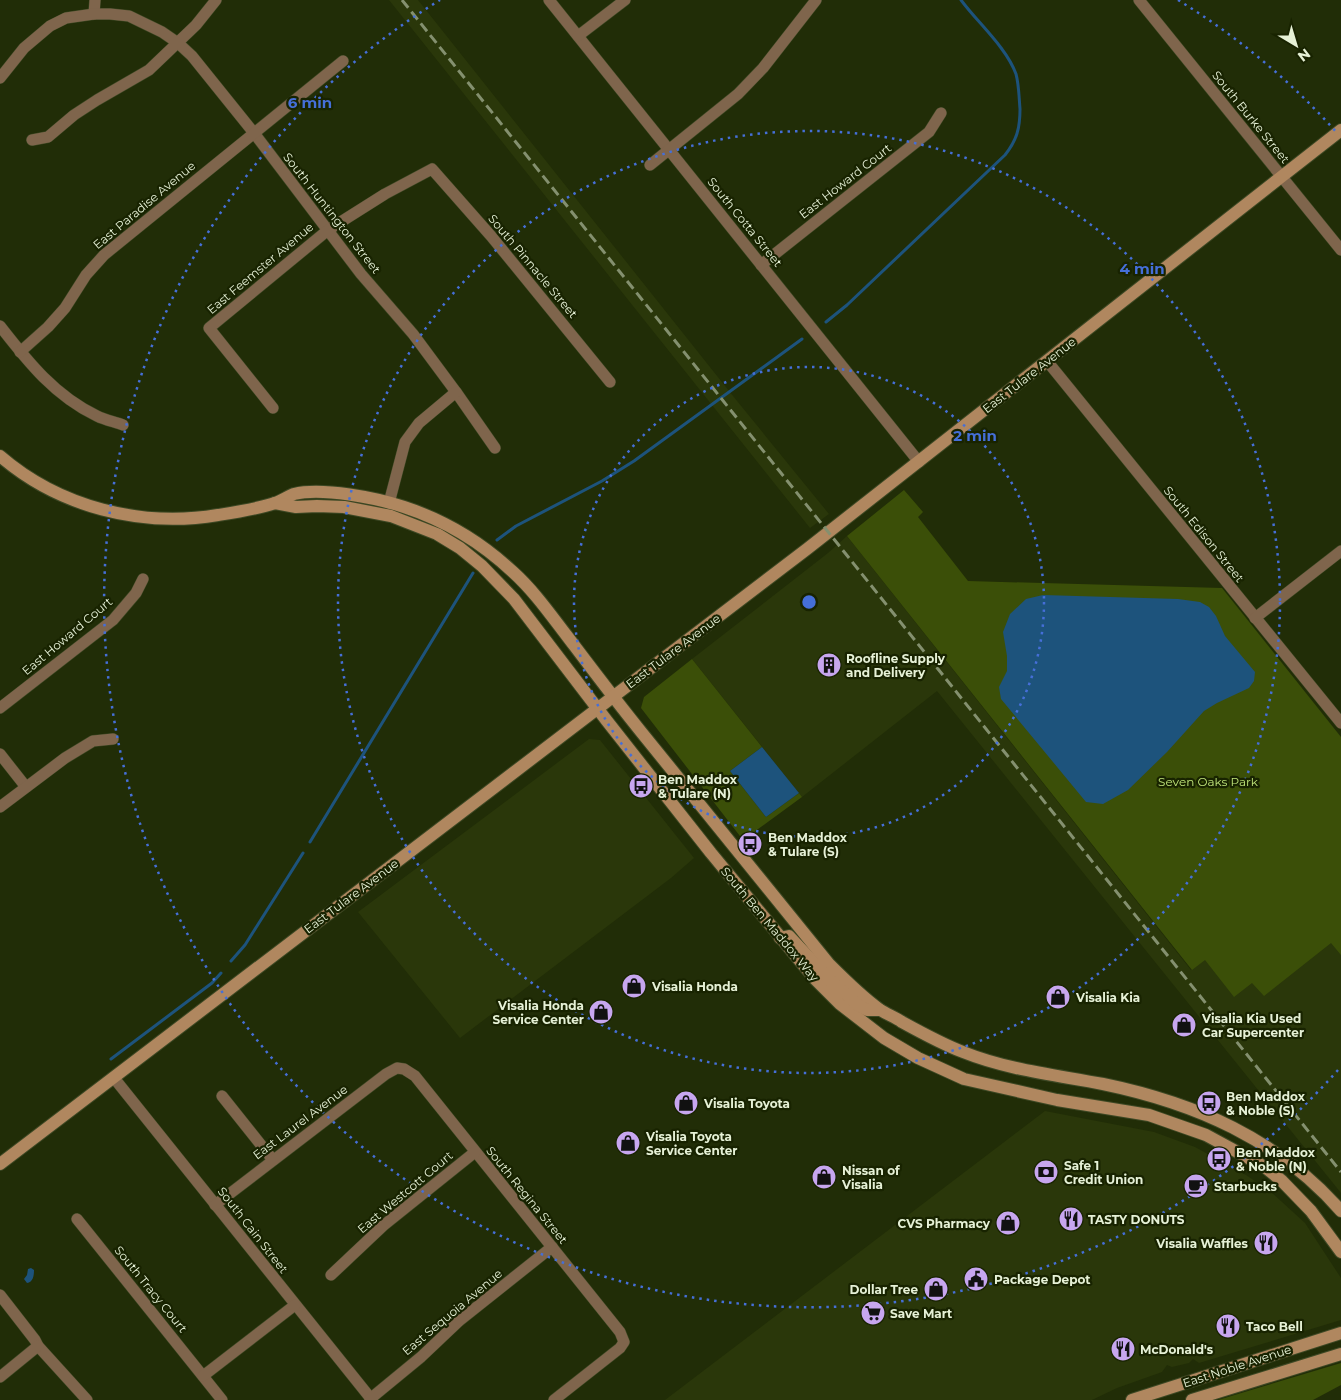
<svg xmlns="http://www.w3.org/2000/svg" width="1341" height="1400" font-family="Montserrat,sans-serif">
<style>
.built{fill:#2a370a}
.green{fill:#3b4f08}
.water{fill:#1d537c}
.lines{fill:none;stroke-linecap:round;stroke-linejoin:round}
.stream{stroke:#1d537c;stroke-width:3}
.street-casing{stroke:#3d4824;stroke-width:12}
.secondary-casing{stroke:#3d4824;stroke-width:14}
.street{stroke:#7f654c;stroke-width:11}
.secondary{stroke:#b0875f;stroke-width:12}
.rail{stroke:#84906f;stroke-width:3;stroke-dasharray:10 5;stroke-linecap:butt}
.ring{fill:none;stroke:#456fd8;stroke-width:2.5;stroke-dasharray:2.5 5}
.labels{text-anchor:middle;dominant-baseline:central;stroke-width:4.5;stroke-linejoin:round;paint-order:stroke}
.street-label{font-size:12px;fill:#e6f1d6;stroke:#182300}
.poi-label{font-size:12px;font-weight:bold;fill:#e6f1d6;stroke:#182300;text-anchor:start}
.park-label{font-size:12px;fill:#bfe479;stroke:#182300}
.centre{fill:#456fd8;stroke:#182300;stroke-width:2.5}
.ring-label{font-size:15px;text-anchor:middle;font-weight:bold;fill:#456fd8;stroke:#182300;stroke-width:4.5;stroke-linejoin:round;paint-order:stroke}
</style>
<rect width="100%" height="100%" fill="#212d07"/>
<!-- built -->
<g class="built">
<path d="M389,0H418L733,396L829,514L810,528Z"/>
<path d="M847,536L1191,970L1341,853V1193L937,691L802,797L692,659L828,553Z"/>
<path d="M589,739L600,740L694,858L671,878L460,1038L358,912Z"/>
<path d="M1045,1111L1154,1132L1195,1147L1246,1175L1270,1191L1305,1223L1341,1278V1320L1199,1363L1193,1359L1189,1363L1172,1367L1167,1365L1162,1372L1117,1388L1092,1400H665Z"/>
</g>
<!-- green -->
<g class="green">
<path d="M904,490L923,512L918,517L968,581L1222,588L1341,737V955L1331,943L1264,996L1252,983L1234,997L1205,960L1192,970L847,536Z"/>
<path d="M692,659L762,747L730,771L766,817L799,793L802,797L743,840L641,708L644,697Z"/>
<path d="M1341,1363V1385L1313,1400H1218Z"/>
</g>
<!-- water -->
<g class="water">
<path d="M1043,595L1178,599L1200,602L1209,607L1216,616L1225,636L1255,672L1254,681L1249,688L1217,703L1204,711L1167,752L1128,790L1103,804L1086,802L1001,699L999,687L1007,671V656L1003,632L1010,614L1026,599Z"/>
<path d="M762,747L799,793L766,817L730,771Z"/>
<path d="M31,1268L34,1270C34,1276 33,1282 27,1283L24,1279L27,1275L28,1269Z"/>
</g>
<g class="lines">
<!-- stream -->
<g class="stream">
<path d="M826,322L847,305L1005,155C1017,140 1020,128 1020,109C1019,98 1019,85 1016,74C1006,47 978,23 961,0"/>
<path d="M497,540L516,526L602,481L634,461L802,339"/>
<path d="M310,842L473,573"/>
<path d="M231,961L245,945L303,853"/>
<path d="M111,1059L212,983L221,973"/>
</g>
<defs>
<g id="street">
<path d="M549,0L919,462"/>
<path d="M1139,0L1341,250"/>
<path d="M94,14L95,0"/>
<path d="M578,36L625,0"/>
<path d="M0,78L24,48L50,26L66,18L94,14H110L129,16L162,32L178,43L192,56L254,133L361,274L413,334L456,392L495,448"/>
<path d="M32,140L48,137L74,115L97,100L149,70L196,25L216,0"/>
<path d="M650,165L738,94L763,68L816,0"/>
<path d="M761,265L929,132L941,113"/>
<path d="M0,326C28,362 55,396 97,416C105,420 115,422 123,425"/>
<path d="M20,352L48,327L65,308L86,275L104,255L343,61"/>
<path d="M1047,361L1341,723"/>
<path d="M273,408L209,328L328,230L385,194L432,169L491,236L610,382"/>
<path d="M389,503L405,442L419,423L456,392"/>
<path d="M1255,618L1341,551"/>
<path d="M0,708L113,620L136,593L143,579"/>
<path d="M0,754L26,787"/>
<path d="M0,807L65,758L93,741L113,739"/>
<path d="M114,1078L372,1400"/>
<path d="M222,1096L273,1160"/>
<path d="M215,1205L386,1074L397,1068L404,1069L415,1076L620,1332L624,1342L620,1348L554,1400"/>
<path d="M77,1219L222,1400"/>
<path d="M331,1275L384,1225L475,1152"/>
<path d="M0,1295L35,1340L38,1346L87,1400"/>
<path d="M203,1376L295,1305"/>
<path d="M0,1377L38,1346"/>
<path d="M370,1399L421,1357L459,1321L552,1247"/>
</g>
<g id="secondary">
<path d="M0,456C59,507 141,528 218,515C237,512 257,509 275,503C282,501 288,496 294,494C322,487 377,498 404,507C444,520 482,543 513,572C534,591 550,614 567,636C592,669 616,701 642,733C704,810 766,887 829,964C845,980 861,996 879,1009C886,1014 895,1017 902,1022C922,1033 942,1044 963,1052C1008,1070 1056,1075 1103,1084C1195,1103 1278,1139 1341,1211"/>
<path d="M275,503L296,507L317,506L344,507L391,516L437,534L460,548L482,566L514,599L607,721L711,853L815,979L840,1004L884,1038L918,1058L964,1079L1057,1100L1149,1115L1206,1135L1265,1167L1282,1181L1311,1211L1341,1252"/>
<path d="M780,938L789,936L831,981L858,1005L867,1010H880"/>
<path d="M0,1164L807,549L1341,130"/>
<path d="M1132,1400L1341,1333"/>
<path d="M1192,1400L1341,1354"/>
</g>
</defs>
<!-- street casing -->
<use href="#street" class="street-casing"/>
<!-- secondary casing -->
<use href="#secondary" class="secondary-casing"/>
<!-- street -->
<use href="#street" class="street"/>
<!-- secondary -->
<use href="#secondary" class="secondary"/>
<!-- rail -->
<path class="rail" d="M402,0L1341,1172"/>
</g>
<!-- distance rings -->
<g class="ring">
<circle cx="809" cy="602" r="235"/>
<circle cx="809" cy="602" r="471"/>
<path d="M1338 1070A706 706 0 1 1 440 0M1178 0A706 706 0 0 1 1338 134"/>
</g>
<!-- icons -->
<defs>
<symbol id="building-disc" viewBox="-11 -11 22 22"><circle r="9.5" fill="#c7a6ef" stroke="#182300"/><path d="M-4-6H4V6H1V3H-1V6H-4ZM-2.5-4.3h1.7v1.8h-1.7ZM.8-4.3h1.7v1.8H.8ZM-2.5-1h1.7V.8h-1.7ZM.8-1h1.7V.8H.8Z" fill="#111"/></symbol>
<symbol id="bus-disc" viewBox="-11 -11 22 22"><circle r="9.5" fill="#c7a6ef" stroke="#182300"/><path d="M-5-6H5V4H4V6H2V4H-2V6H-4V4H-5ZM-3.5-4V0h7V-4ZM-3.5 1.2v1.5H-2V1.2ZM2 1.2v1.5H3.5V1.2Z" fill="#111"/></symbol>
<symbol id="shop-disc" viewBox="-11 -11 22 22"><circle r="9.5" fill="#c7a6ef" stroke="#182300"/><path d="M-5-2.5h2.3a2.7 3.5 0 0 1 5.4 0H5L5.5 6h-11ZM-1.5-2.5h3a1.5 2.3 0 0 0-3 0Z" fill="#111"/></symbol>
<symbol id="bank-disc" viewBox="-11 -11 22 22"><circle r="9.5" fill="#c7a6ef" stroke="#182300"/><path d="M-6-4H6V4H-6ZM0-2.3a2.3 2.3 0 1 0 0 4.6a2.3 2.3 0 1 0 0-4.6Z" fill="#111"/></symbol>
<symbol id="cafe-disc" viewBox="-11 -11 22 22"><circle r="9.5" fill="#c7a6ef" stroke="#182300"/><path d="M-5.5-4.5H6V0H3Q3 3.5 0 3.5H-2.5Q-5.5 3.5-5.5 0ZM3-3.2v2h1.7v-2ZM-6 4.5H4V6H-6Z" fill="#111"/></symbol>
<symbol id="restaurant-disc" viewBox="-11 -11 22 22"><circle r="9.5" fill="#c7a6ef" stroke="#182300"/><path d="M-5-6h1v4h1v-4h1v4h1v-4h1v5L-1.5 .5V6h-2V.5L-5-1ZM5-6V6H3V1.5H1.5Q1.5-4 5-6Z" fill="#111"/></symbol>
<symbol id="civic-disc" viewBox="-11 -11 22 22"><circle r="9.5" fill="#c7a6ef" stroke="#182300"/><path d="M-.6-6.5H3V-4.5H.6V-3L4-1V1h2V6H-6V1h2V-1L-.6-3ZM-1.2 2.5V6h2.4V2.5Z" fill="#111"/></symbol>
<symbol id="supermarket-disc" viewBox="-11 -11 22 22"><circle r="9.5" fill="#c7a6ef" stroke="#182300"/><path d="M-6-5.5h2.5l.6 2H6L4.5 2H-2.5L-4.4-4H-6ZM-1.5 3.2a1.3 1.3 0 1 0 .1 0ZM3 3.2a1.3 1.3 0 1 0 .1 0Z" fill="#111"/></symbol>
</defs>
<g fill-rule="evenodd">
<use href="#building-disc" x="815" y="651" width="28" height="28"/>
<use href="#bus-disc" x="627" y="772" width="28" height="28"/>
<use href="#bus-disc" x="736" y="830" width="28" height="28"/>
<use href="#shop-disc" x="620" y="972" width="28" height="28"/>
<use href="#shop-disc" x="1044" y="983" width="28" height="28"/>
<use href="#shop-disc" x="587" y="998" width="28" height="28"/>
<use href="#shop-disc" x="1170" y="1011" width="28" height="28"/>
<use href="#shop-disc" x="672" y="1089" width="28" height="28"/>
<use href="#bus-disc" x="1195" y="1089" width="28" height="28"/>
<use href="#shop-disc" x="614" y="1129" width="28" height="28"/>
<use href="#bus-disc" x="1205" y="1145" width="28" height="28"/>
<use href="#bank-disc" x="1032" y="1158" width="28" height="28"/>
<use href="#shop-disc" x="810" y="1163" width="28" height="28"/>
<use href="#cafe-disc" x="1182" y="1172" width="28" height="28"/>
<use href="#restaurant-disc" x="1057" y="1205" width="28" height="28"/>
<use href="#shop-disc" x="994" y="1209" width="28" height="28"/>
<use href="#restaurant-disc" x="1252" y="1229" width="28" height="28"/>
<use href="#civic-disc" x="962" y="1265" width="28" height="28"/>
<use href="#shop-disc" x="922" y="1275" width="28" height="28"/>
<use href="#supermarket-disc" x="859" y="1299" width="28" height="28"/>
<use href="#restaurant-disc" x="1214" y="1312" width="28" height="28"/>
<use href="#restaurant-disc" x="1109" y="1335" width="28" height="28"/>
</g>
<g class="labels">
<!-- street labels -->
<g class="street-label">
<text transform="translate(1251 117) rotate(51)">South Burke Street</text>
<text transform="translate(845 181) rotate(-38)">East Howard Court</text>
<text transform="translate(144 205) rotate(-40)">East Paradise Avenue</text>
<text transform="translate(332 213) rotate(52)">South Huntington Street</text>
<text transform="translate(745 222) rotate(51)">South Cotta Street</text>
<text transform="translate(533 266) rotate(50)">South Pinnacle Street</text>
<text transform="translate(260 268) rotate(-40)">East Feemster Avenue</text>
<text transform="translate(1029 375) rotate(-38)">East Tulare Avenue</text>
<text transform="translate(1204 534) rotate(51)">South Edison Street</text>
<text transform="translate(67 636) rotate(-40)">East Howard Court</text>
<text transform="translate(673 651) rotate(-37)">East Tulare Avenue</text>
<text transform="translate(351 896) rotate(-37)">East Tulare Avenue</text>
<text transform="translate(770 924) rotate(50)">South Ben Maddox Way</text>
<text transform="translate(300 1122) rotate(-37)">East Laurel Avenue</text>
<text transform="translate(405 1192) rotate(-40)">East Westcott Court</text>
<text transform="translate(527 1195) rotate(51)">South Regina Street</text>
<text transform="translate(253 1230) rotate(52)">South Cain Street</text>
<text transform="translate(151 1289) rotate(51)">South Tracy Court</text>
<text transform="translate(452 1312) rotate(-40)">East Sequoia Avenue</text>
<text transform="translate(1237 1366) rotate(-18)">East Noble Avenue</text>
</g>
<!-- poi labels -->
<g class="poi-label">
<text x="846" y="658">Roofline Supply<tspan x="846" dy="14">and Delivery</tspan></text>
<text x="658" y="779">Ben Maddox<tspan x="658" dy="14">&amp; Tulare (N)</tspan></text>
<text x="768" y="837">Ben Maddox<tspan x="768" dy="14">&amp; Tulare (S)</tspan></text>
<text x="652" y="986">Visalia Honda</text>
<text x="1076" y="997">Visalia Kia</text>
<text x="584" y="1005" text-anchor="end">Visalia Honda<tspan x="584" dy="14">Service Center</tspan></text>
<text x="1202" y="1018">Visalia Kia Used<tspan x="1202" dy="14">Car Supercenter</tspan></text>
<text x="1226" y="1096">Ben Maddox<tspan x="1226" dy="14">&amp; Noble (S)</tspan></text>
<text x="704" y="1103">Visalia Toyota</text>
<text x="646" y="1136">Visalia Toyota<tspan x="646" dy="14">Service Center</tspan></text>
<text x="1236" y="1152">Ben Maddox<tspan x="1236" dy="14">&amp; Noble (N)</tspan></text>
<text x="1064" y="1165">Safe 1<tspan x="1064" dy="14">Credit Union</tspan></text>
<text x="842" y="1170">Nissan of<tspan x="842" dy="14">Visalia</tspan></text>
<text x="1214" y="1186">Starbucks</text>
<text x="1088" y="1219">TASTY DONUTS</text>
<text x="990" y="1223" text-anchor="end">CVS Pharmacy</text>
<text x="1248" y="1243" text-anchor="end">Visalia Waffles</text>
<text x="994" y="1279">Package Depot</text>
<text x="918" y="1289" text-anchor="end">Dollar Tree</text>
<text x="890" y="1313">Save Mart</text>
<text x="1246" y="1326">Taco Bell</text>
<text x="1140" y="1349">McDonald's</text>
</g>
<!-- park labels -->
<g class="park-label">
<text x="1208" y="781">Seven Oaks Park</text>
</g>
</g>
<circle cx="809" cy="602" r="8" class="centre"/>
<g class="ring-label">
<text x="310" y="108">6 min</text>
<text x="1142" y="274">4 min</text>
<text x="975" y="441">2 min</text>
</g>
<!-- north arrow -->
<g transform="translate(1296 45) rotate(142)" stroke="#182300" stroke-width="4" paint-order="stroke">
<path d="M0-4L9 19L0 12L-9 19Z" fill="#e6f1d6"/>
<text y="-8" font-size="14" font-weight="bold" text-anchor="middle" fill="#e6f1d6">N</text>
</g>
</svg>
